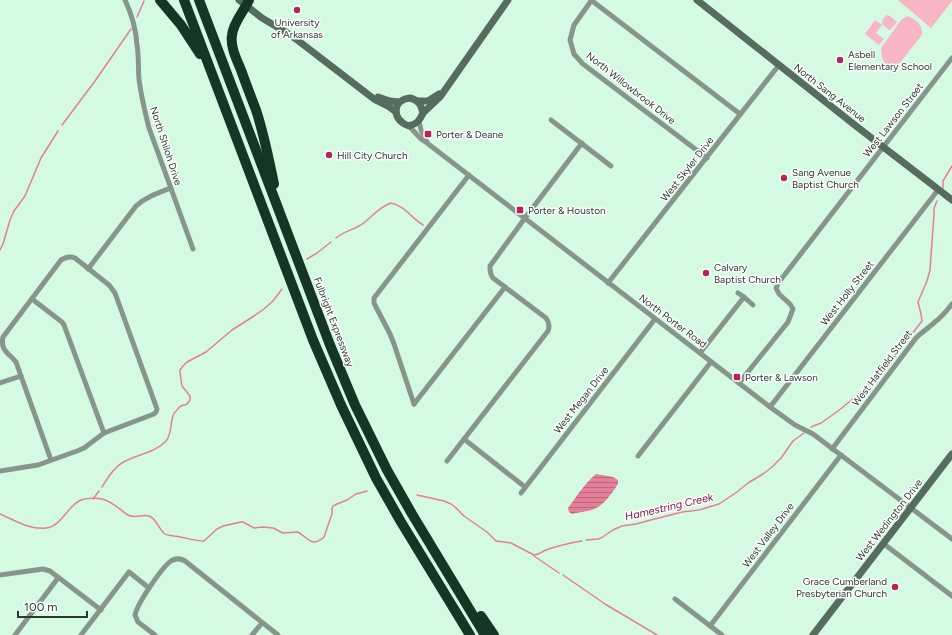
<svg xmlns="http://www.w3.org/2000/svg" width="952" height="635" font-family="Figtree,sans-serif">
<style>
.green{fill:#f8b5c4}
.water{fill:url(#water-rules)}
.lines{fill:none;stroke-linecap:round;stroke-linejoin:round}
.stream{stroke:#e37f99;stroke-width:1.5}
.street{stroke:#87968d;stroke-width:5}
.secondary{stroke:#566c5f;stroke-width:7}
.highway{stroke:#163625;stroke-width:10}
.poi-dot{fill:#b2245b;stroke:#fff;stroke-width:1.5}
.labels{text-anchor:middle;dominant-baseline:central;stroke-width:3;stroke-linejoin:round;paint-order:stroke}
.poi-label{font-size:10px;fill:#2a3830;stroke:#fff;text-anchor:start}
.street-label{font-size:10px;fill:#2a3830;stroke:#fff}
.water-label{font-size:11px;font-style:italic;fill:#8a1143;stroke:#fff}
</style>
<defs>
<pattern id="water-rules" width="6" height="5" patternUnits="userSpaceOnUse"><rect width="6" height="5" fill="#e37f99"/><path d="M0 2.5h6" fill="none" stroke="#b8697d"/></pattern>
</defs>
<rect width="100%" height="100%" fill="#d4fae2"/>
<!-- green -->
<g class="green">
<path d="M898,0H952V1L931,28Z"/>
<path d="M887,15L890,16L897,22L890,30H889L882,24L883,19Z"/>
<path d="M907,16C916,19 923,25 922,35L899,64L891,68C882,62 882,59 881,48L901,20Z"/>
<path d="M875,20L882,25L876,33L884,39L879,45L865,34Z"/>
</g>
<!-- water -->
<path class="water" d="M596,474L613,477L618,480V484C612,493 604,505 594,509C587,512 579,512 572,514L569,512L568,508C577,496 585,483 596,474Z"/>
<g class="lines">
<!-- stream -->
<g class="stream">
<path d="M137,17L144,1"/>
<path d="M62,125L95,81L131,29"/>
<path d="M943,188V181L952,166"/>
<path d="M336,238C343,232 352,230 359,226C370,220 378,207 391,203C403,205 412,218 423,225"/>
<path d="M0,250L3,244L10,220L14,211L25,196L41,158L58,131"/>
<path d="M307,259L317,253L331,242"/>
<path d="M811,427L821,423L838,411L859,394L875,379L895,356L922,321L921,314L918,302L927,281L930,270L934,214V208L937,201"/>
<path d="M102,487C107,479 113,468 122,463C136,454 154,454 166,441C174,432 168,418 177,410C179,408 180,406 181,406C183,405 186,405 187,404L190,400V396L182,386L180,373V370L183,366L187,362L206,352L232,330L254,316L264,309L273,301L282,289"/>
<path d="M417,495L444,501L451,504L455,507L464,516L487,532L496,541L511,543L534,555C539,555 541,552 546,550C557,546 570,543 582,541"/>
<path d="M93,499L99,491"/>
<path d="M0,514C14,520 30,530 46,528C62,526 67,506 81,500C86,498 97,498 102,499C112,501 120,510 128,515C135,519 142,514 149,516C157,519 159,530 165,534C168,536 171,535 174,536C184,537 194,541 204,541L217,529L223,526L241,522H243L254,528L263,527L273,528L283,533L298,532C308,538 312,548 324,537L332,514V509L333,506L337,504L347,500L356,494L367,491"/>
<path d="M586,540L598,539L601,538L613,530L622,526L636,524L647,521L682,512L699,510L719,504L737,492L748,483L763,474L772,467L781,458L793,441L804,433"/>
<path d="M534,556L559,573"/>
<path d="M563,575L605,604L657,635"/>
</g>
<!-- street -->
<g class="street">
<path d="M125,0C132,15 136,29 137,45C139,56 138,68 139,79C141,96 145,112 149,128L193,249"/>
<path d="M591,0L740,114"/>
<path d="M591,1L574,25L570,40L574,54L583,64L707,158"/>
<path d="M551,120L611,166"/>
<path d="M419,121L421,130L427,142"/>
<path d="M409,126L421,139L427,143L770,407L795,425L813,434L952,539"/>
<path d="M88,269L136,206C146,197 158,193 171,188"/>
<path d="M608,283L779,65"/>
<path d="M738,293L744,297"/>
<path d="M32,299L62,322L64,325L104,433"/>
<path d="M700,353L744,297L753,305"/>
<path d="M0,383L21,376"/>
<path d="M739,383L788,322L793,309L790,304L779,294L776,288L779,282L952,58"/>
<path d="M414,404L394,344L390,334L376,307L374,303V298L469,175"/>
<path d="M414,404L505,287"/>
<path d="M770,407L938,190"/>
<path d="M464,439L525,487"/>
<path d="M832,449L916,338C923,331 929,328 936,321C943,316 947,310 952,304"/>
<path d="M638,456L711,362"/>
<path d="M447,461L548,331C550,326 549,322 546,318L493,278C490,274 490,271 490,266L525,218L582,143"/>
<path d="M0,471L38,465L77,451L84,448L104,433L154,414L156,412L157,409L115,293L109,285L75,258C70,256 66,257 61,260L3,337C0,351 9,353 16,362L51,460"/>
<path d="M521,493L655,319"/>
<path d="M884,544L952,596"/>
<path d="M0,575L43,569L50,571L101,610"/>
<path d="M675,599L722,635"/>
<path d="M710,626L841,455"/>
<path d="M15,635L58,578"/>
<path d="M81,635L129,572L149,588"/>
<path d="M155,635L138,622L135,615C137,604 162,567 171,561C176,558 180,558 185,561L278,635"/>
<path d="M252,635L262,623"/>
</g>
<!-- secondary -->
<g class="secondary">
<path d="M239,0L262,18L284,31L296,39L374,99L388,106L396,112"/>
<path d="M697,0L856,126L952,200"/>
<path d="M378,97L390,101L399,102"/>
<path d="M410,98C418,100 421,104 423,113C420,120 417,124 409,126C392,121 391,100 410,98Z"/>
<path d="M418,101H428L439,94"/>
<path d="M423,113L440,97L508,0"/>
<path d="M813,635L952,454"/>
</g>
<!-- highway -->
<g class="highway">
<path d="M160,0L181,25L200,54"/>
<path d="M184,0L313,340L341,405L376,478L401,522L470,635"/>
<path d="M199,0L330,345L355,405L387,470L412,514L485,635"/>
<path d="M249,0C244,11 233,23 232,35C230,47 237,60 241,70C246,84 251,97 256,110C264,134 269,160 274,184"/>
<path d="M481,616L494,635"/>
</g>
</g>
<!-- markers -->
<g class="poi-dot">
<circle cx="297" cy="10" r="4"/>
<circle cx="840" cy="60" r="4"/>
<rect x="424" y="130" width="8" height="8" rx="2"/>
<circle cx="329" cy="155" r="4"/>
<circle cx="784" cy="178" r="4"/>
<rect x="516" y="206" width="8" height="8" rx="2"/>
<circle cx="706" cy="273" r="4"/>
<rect x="733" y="373" width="8" height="8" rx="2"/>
<circle cx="895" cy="587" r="4"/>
</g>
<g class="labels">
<!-- poi labels -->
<g class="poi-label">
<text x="297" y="22" text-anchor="middle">University<tspan x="297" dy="12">of Arkansas</tspan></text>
<text x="848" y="54">Asbell<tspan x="848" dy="12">Elementary School</tspan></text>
<text x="436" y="134">Porter &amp; Deane</text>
<text x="337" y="155">Hill City Church</text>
<text x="792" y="172">Sang Avenue<tspan x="792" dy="12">Baptist Church</tspan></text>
<text x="528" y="210">Porter &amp; Houston</text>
<text x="714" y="267">Calvary<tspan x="714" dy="12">Baptist Church</tspan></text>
<text x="745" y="377">Porter &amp; Lawson</text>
<text x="887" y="581" text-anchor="end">Grace Cumberland<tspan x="887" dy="12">Presbyterian Church</tspan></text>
</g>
<!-- street labels -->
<g class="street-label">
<text transform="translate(631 88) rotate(38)">North Willowbrook Drive</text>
<text transform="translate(830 93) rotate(38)">North Sang Avenue</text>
<text transform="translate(893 120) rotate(-52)">West Lawson Street</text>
<text transform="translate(166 146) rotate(72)">North Shiloh Drive</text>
<text transform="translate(687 169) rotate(-52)">West Skyler Drive</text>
<text transform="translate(847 293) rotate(-52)">West Holly Street</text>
<text transform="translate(673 321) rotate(37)">North Porter Road</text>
<text transform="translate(334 322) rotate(69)">Fulbright Expressway</text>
<text transform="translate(882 368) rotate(-53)">West Hatfield Street</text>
<text transform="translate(581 400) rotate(-52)">West Megan Drive</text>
<text transform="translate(889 520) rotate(-52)">West Wedington Drive</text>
<text transform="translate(768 535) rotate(-53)">West Valley Drive</text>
</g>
<!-- water labels -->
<g class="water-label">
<text transform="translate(669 507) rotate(-13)">Hamestring Creek</text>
</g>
</g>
<!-- scale -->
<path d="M18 611v6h69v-6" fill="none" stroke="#2a3830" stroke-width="2"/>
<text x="24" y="611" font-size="12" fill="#2a3830" stroke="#ffffff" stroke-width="3" paint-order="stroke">100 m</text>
</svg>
